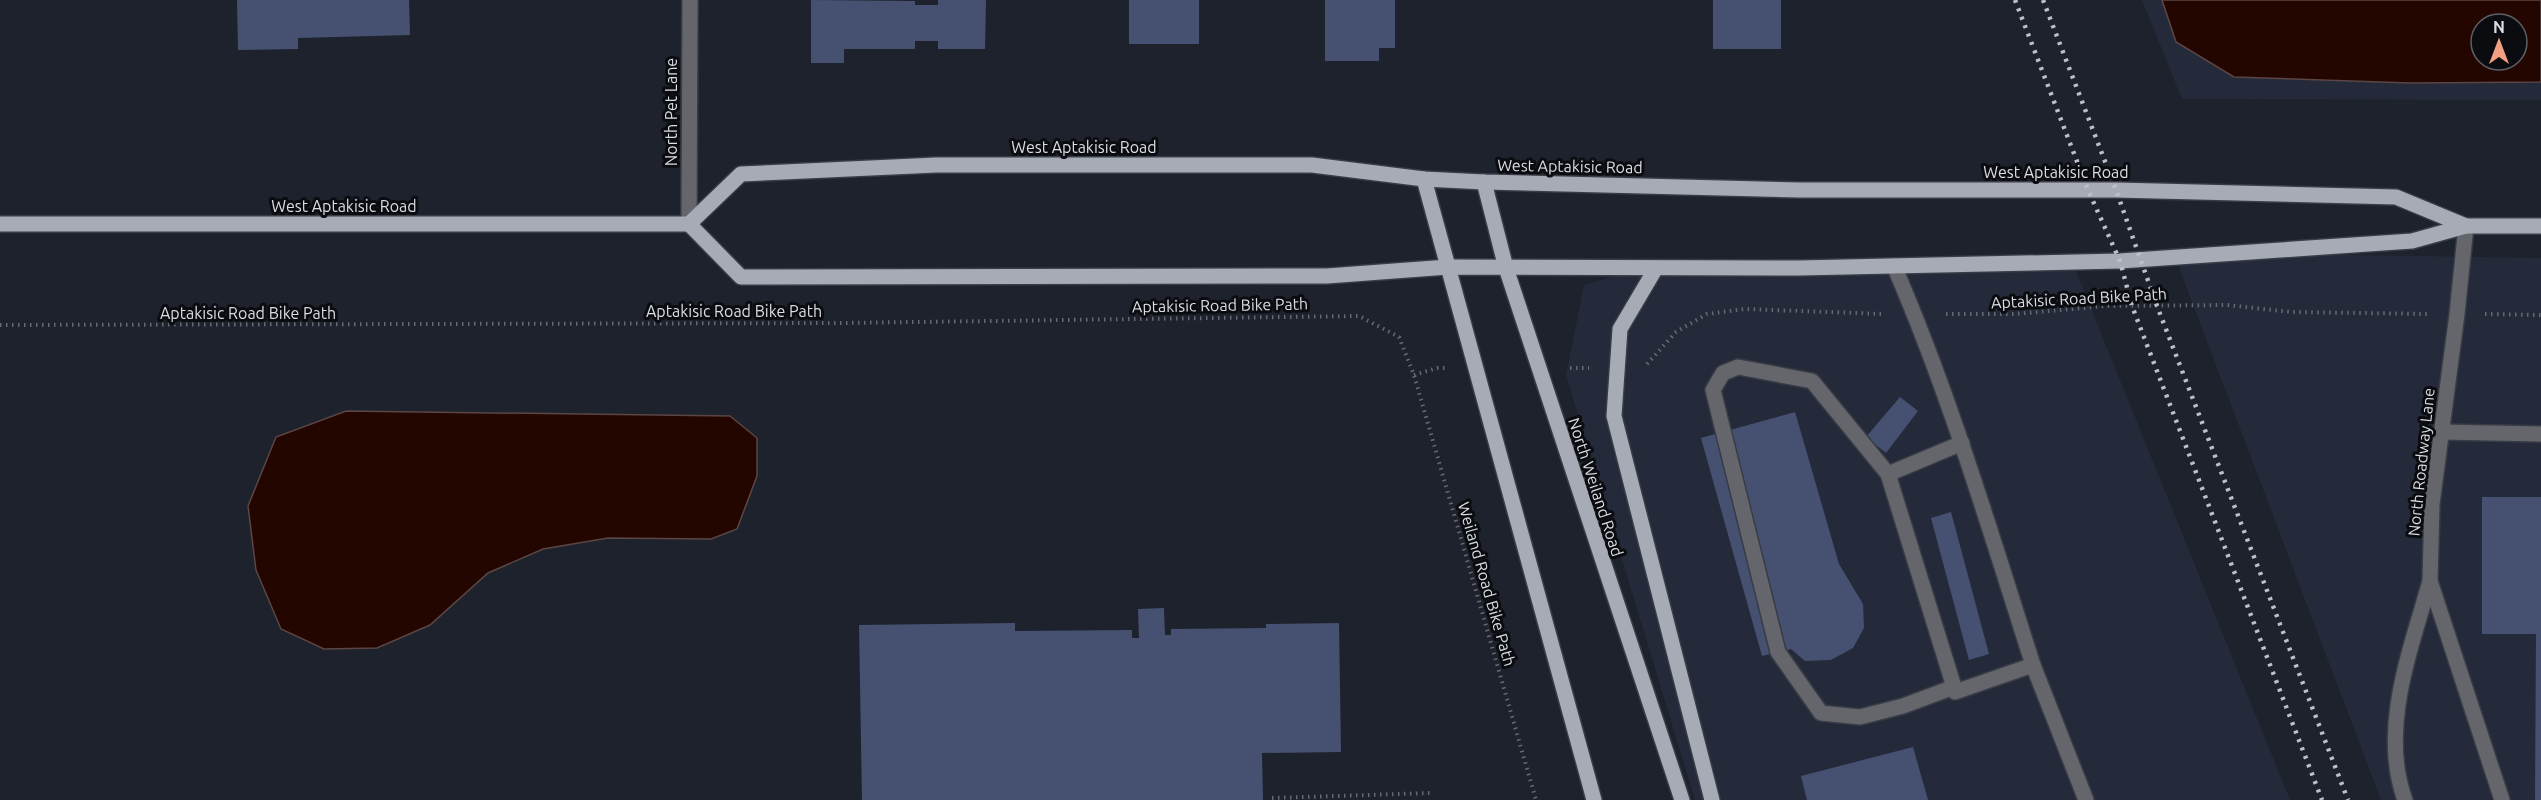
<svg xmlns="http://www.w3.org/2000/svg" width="2541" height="800" font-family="Ubuntu,sans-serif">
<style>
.built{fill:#252a3a;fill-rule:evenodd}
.water{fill:#240600;stroke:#5b4644;stroke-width:1.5;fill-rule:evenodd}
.building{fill:#465172}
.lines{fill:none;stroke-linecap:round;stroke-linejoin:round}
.minor-casing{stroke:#383c46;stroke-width:18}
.major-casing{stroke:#383c46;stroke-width:18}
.path{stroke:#676a73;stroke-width:4;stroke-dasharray:1.5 4.5;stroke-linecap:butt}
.minor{stroke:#64666c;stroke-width:15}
.major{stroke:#a7abb6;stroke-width:15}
.rail{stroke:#bdc0c7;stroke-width:4.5;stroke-dasharray:3 6;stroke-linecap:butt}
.labels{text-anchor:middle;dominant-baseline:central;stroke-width:6;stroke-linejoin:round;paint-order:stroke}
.street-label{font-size:16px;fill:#dadde4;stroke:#0a0c10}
</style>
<rect width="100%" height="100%" fill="#1e222c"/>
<!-- built -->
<g class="built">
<path d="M2142,0H2541V100L2182,99ZM2481,24H2517V60H2481Z"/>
<path d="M2173,252L2541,258V800H2381Z"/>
<path d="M2069,254L2290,800H1695L1566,375L1584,285L1643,268Z"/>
</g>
<!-- water -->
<g class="water">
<path d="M2162,0H2541V82L2410,83L2234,77L2176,42ZM2481,24H2517V60H2481Z"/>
<path d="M346,411L730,416L757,438V476L737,529L711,539L608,538L543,549L488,573L430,625L377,648L324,649L281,629L256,570L248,506L276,437Z"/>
</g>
<!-- building -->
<g class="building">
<path d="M237,0H409L410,35L298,38V49L238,50Z"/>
<path d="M811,0L915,1V5H938V0H986L985,49H938V41H915V49H844V63H811Z"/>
<rect x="1129" y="0" width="70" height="44"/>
<path d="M1325,0H1395V48H1379V61H1325Z"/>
<rect x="1713" y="0" width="68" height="49"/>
<path d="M1900,397L1918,411L1886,453L1866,437Z"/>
<path d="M1795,412L1839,564L1863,604L1864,628L1853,648L1831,660L1805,661L1791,649L1762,656L1701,438Z"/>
<path d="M2482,497H2541V800H2535L2536,634H2482Z"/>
<path d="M1951,512L1989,654L1969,660L1931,518Z"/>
<path d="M1164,608L1165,635H1171V629L1266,628V624L1339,623L1341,752L1262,753L1263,800H862L859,625L1015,623V631L1132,630V638H1139L1138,609Z"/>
<path d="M1913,747L1928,800H1807L1801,776Z"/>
</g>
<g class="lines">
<defs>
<g id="minor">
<path d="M689,224L690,0"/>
<path d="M2466,226L2457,314L2432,504L2430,581L2502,800"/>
<path d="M1894,266C1950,395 1990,531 2033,665"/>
<path d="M2441,432L2541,434"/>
<path d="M1888,474L1962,443"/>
<path d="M1954,687L1903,706L1860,717L1821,713L1778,652L1713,390L1723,373L1738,367L1812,381L1888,474L1954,687L1955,692L2033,665L2086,800"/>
<path d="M2405,800C2379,729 2411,649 2430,581"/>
</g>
<g id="major">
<path d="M1424,179L1594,800"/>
<path d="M1484,182L1506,268L1682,800"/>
<path d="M0,224H689L741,174L936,165H1312L1424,179L1484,182L1799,190H2116L2396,197L2466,226"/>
<path d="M689,224L741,277L1327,276L1448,267L1799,268L2120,261L2412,241L2466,226H2541"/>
<path d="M1656,268L1620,329L1614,416L1712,800"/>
</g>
</defs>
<!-- minor casing -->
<use href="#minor" class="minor-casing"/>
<!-- major casing -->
<use href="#major" class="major-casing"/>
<!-- path -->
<g class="path">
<path d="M1946,314H2015L2105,306L2227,305L2291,312L2429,314"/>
<path d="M2485,314L2541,315"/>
<path d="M0,325L841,323L1359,316L1399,337L1414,375L1536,800"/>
<path d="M1647,364L1676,332L1707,314L1745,309L1884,314"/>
<path d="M1570,368H1589"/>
<path d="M1414,375L1437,368H1445"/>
<path d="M1272,798L1431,793"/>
</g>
<!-- minor -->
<use href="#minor" class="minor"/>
<!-- major -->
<use href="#major" class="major"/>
<!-- rail -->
<g class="rail">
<path d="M2015,0L2088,190L2120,261L2132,306L2322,800"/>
<path d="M2043,0L2116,190L2157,306L2348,800"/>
</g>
</g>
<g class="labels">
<!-- street labels -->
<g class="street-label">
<text transform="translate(671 112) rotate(-90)">North Pet Lane</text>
<text x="1084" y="147">West Aptakisic Road</text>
<text transform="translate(1570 166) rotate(1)">West Aptakisic Road</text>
<text x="2056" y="172">West Aptakisic Road</text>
<text x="344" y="206">West Aptakisic Road</text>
<text transform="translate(2079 298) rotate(-3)">Aptakisic Road Bike Path</text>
<text transform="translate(1220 305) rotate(-1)">Aptakisic Road Bike Path</text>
<text x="734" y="311">Aptakisic Road Bike Path</text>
<text x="248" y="313">Aptakisic Road Bike Path</text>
<text transform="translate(2421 462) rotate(-84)">North Roadway Lane</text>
<text transform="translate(1596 487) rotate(72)">North Weiland Road</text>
<text transform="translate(1487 584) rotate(74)">Weiland Road Bike Path</text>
</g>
</g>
<!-- north arrow -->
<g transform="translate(2499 42)"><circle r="28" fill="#0a0c10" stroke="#5d6065" stroke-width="1.5"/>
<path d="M0-4.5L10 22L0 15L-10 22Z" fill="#f2a081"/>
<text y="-9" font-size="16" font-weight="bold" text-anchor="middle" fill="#dadde4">N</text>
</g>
</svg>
